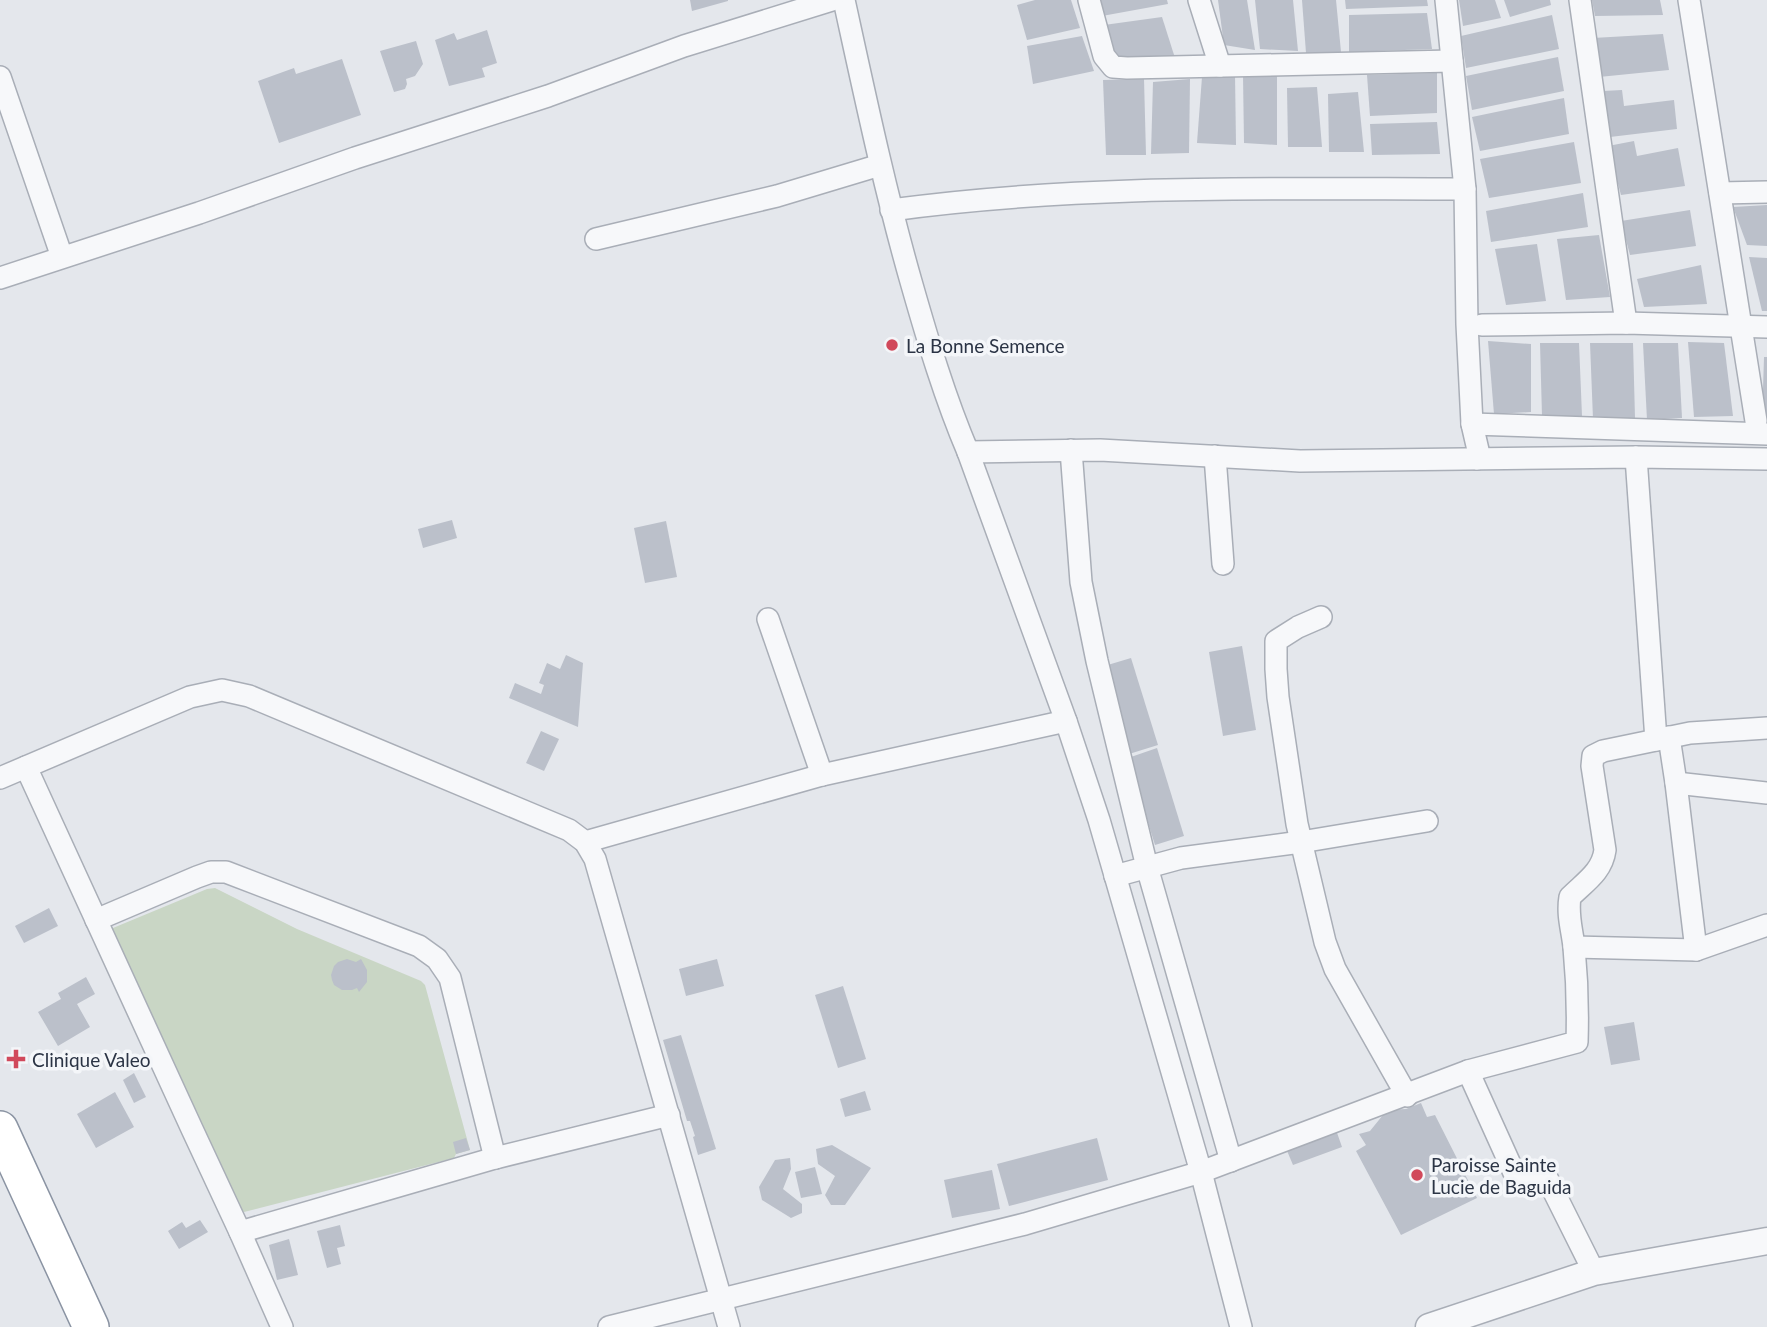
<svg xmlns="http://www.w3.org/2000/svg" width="1767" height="1327" font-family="Lato,sans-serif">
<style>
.green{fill:#c9d6c5}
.building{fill:#bbc0ca}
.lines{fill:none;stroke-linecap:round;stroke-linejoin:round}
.minor-casing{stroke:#a9aeb7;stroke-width:24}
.tertiary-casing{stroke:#a9aeb7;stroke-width:29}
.trunk-casing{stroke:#8b94a3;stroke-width:38}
.minor{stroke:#f7f8fa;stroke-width:21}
.tertiary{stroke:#f7f8fa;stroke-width:26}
.trunk{stroke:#fff;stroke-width:35}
.poi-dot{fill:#d1495b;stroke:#f4f6f9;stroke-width:2.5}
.labels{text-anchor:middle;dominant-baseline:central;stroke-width:7;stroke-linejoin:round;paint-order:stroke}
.poi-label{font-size:19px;fill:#2b3445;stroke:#f4f6f9;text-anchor:start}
</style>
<rect width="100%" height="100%" fill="#e4e7ec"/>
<!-- green -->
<path class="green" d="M215,888L297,929L421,981L425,985L470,1150L456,1154L454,1158L244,1212L238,1207L107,939L113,928L207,889Z"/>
<!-- building -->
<g class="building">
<path d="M690,0H728V1L692,11Z"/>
<path d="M1035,0H1071L1080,28L1027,40L1017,5Z"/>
<path d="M1099,0H1167L1168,4L1102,16Z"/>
<path d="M1218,0H1247L1255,50L1224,45Z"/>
<path d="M1255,0H1293L1298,51L1260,49Z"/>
<path d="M1302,0H1336L1341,52L1306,53Z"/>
<path d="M1345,0H1427L1428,6L1346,9Z"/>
<path d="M1459,0H1495L1501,18L1463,26Z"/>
<path d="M1504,0H1550L1551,5L1510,17Z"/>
<path d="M1592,0H1660L1663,15L1595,16Z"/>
<path d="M1427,13L1432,49L1349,52V15Z"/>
<path d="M1552,15L1559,49L1466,68L1461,36Z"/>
<path d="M1162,17L1175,58L1117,60L1104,25Z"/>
<path d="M487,30L497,63L482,68L485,77L449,86L435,40L454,33L457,40Z"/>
<path d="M1663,34L1669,70L1599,77L1593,38Z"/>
<path d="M1082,36L1094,71L1033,84L1027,46Z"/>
<path d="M416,41L423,64L415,76L406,79L407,84L405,89L394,92L380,51Z"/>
<path d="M1558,57L1564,91L1472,110L1466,76Z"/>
<path d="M342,59L361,115L279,143L258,81L294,68L296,74Z"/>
<path d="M1437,73V113L1370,116L1367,75Z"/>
<path d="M1235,74L1236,145L1197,143L1202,77Z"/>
<path d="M1243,75H1277V145L1244,143Z"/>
<path d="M1144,79L1146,155H1106L1103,80Z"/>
<path d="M1190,79L1189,153L1151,154L1153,82Z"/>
<path d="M1317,87L1322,147H1288L1287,88Z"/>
<path d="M1622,90L1624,106L1674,100L1677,129L1610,137L1603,91Z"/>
<path d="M1358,92L1364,152H1329L1328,94Z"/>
<path d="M1564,98L1569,134L1480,151L1472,117Z"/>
<path d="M1437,122L1440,154L1372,155L1370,124Z"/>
<path d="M1634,141L1637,156L1678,148L1685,186L1621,195L1608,146Z"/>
<path d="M1574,142L1581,183L1489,198L1480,159Z"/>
<path d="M1583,193L1588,227L1491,242L1486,211Z"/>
<path d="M1767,205V246L1747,245L1733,207Z"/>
<path d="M1690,210L1696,246L1630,255L1621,221Z"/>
<path d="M1599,235L1610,297L1566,300L1557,239Z"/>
<path d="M1537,244L1546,301L1506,305L1495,249Z"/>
<path d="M1749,257L1767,258V311H1762Z"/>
<path d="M1701,265L1707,304L1644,307L1637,279Z"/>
<path d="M1488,341L1531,344V412L1494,414Z"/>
<path d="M1688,342L1724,343L1733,416L1694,417Z"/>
<path d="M1540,343H1579L1582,416H1542Z"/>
<path d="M1590,343H1633L1635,418L1593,419Z"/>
<path d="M1643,343H1678L1682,418L1647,420Z"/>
<path d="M1764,357H1767V422H1762Z"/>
<path d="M452,520L457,538L423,548L418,529Z"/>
<path d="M666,521L677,577L645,583L634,528Z"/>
<path d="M1242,646L1256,730L1223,736L1209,652Z"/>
<path d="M566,655L583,663L578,727L509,698L515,683L541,694L544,685L539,683L547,663L560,669Z"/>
<path d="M1131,658L1158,745L1129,754L1101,667Z"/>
<path d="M541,731L559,739L544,771L526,763Z"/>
<path d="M1157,748L1184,836L1155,845L1128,758Z"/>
<path d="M49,908L58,926L24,943L15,926Z"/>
<path d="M347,959L356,962L361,959L367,970V982L359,992L357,988L352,990H342L334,985L332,980L331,975L334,966L338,962Z"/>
<path d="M717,959L724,986L686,996L679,969Z"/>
<path d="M86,977L95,994L77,1004L90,1027L58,1046L38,1012L61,999L58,993Z"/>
<path d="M843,986L866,1059L838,1068L815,995Z"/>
<path d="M1634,1022L1640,1060L1611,1065L1604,1027Z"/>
<path d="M681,1035L716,1149L698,1155L693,1137L695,1136L690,1121H687L663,1040Z"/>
<path d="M134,1073L146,1097L134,1103L123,1080Z"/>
<path d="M865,1091L871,1110L845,1117L840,1099Z"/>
<path d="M115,1092L134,1127L96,1148L77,1114Z"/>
<path d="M1421,1103L1427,1117L1435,1115L1477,1198L1401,1235L1356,1151L1366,1145L1359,1134L1370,1131L1387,1110L1406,1109Z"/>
<path d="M1335,1127L1342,1147L1293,1165L1285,1146Z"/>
<path d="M466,1138L470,1150L456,1154L453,1142Z"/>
<path d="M1097,1138L1108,1180L1009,1206L997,1164Z"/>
<path d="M832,1145L871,1168L845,1205H831L825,1195L835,1176L818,1164L816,1149Z"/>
<path d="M790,1158L791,1169L783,1189L802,1204V1213L791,1218L762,1200L759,1187L775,1160Z"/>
<path d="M815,1167L822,1194L801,1198L795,1172Z"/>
<path d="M992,1170L1000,1209L952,1218L944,1180Z"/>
<path d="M200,1220L208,1232L179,1249L168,1231L182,1222L186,1228Z"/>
<path d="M340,1225L345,1246L337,1248L341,1264L327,1268L317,1231Z"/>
<path d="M289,1239L298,1275L277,1280L269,1245Z"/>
</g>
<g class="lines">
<defs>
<g id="minor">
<path d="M844,0C865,96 885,191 912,285C928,341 945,398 968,452L1066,721L1099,820L1201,1172L1241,1327"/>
<path d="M1089,0L1104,56L1113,67L1127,68L1452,61"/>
<path d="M1199,0L1220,66"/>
<path d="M1446,0L1465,189L1467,324L1472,424L1478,450L1477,459"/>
<path d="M1580,0L1626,323"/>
<path d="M1689,0L1756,421"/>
<path d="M0,77L62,257"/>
<path d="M1720,193L1767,192"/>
<path d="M891,210C1081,184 1274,189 1465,189"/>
<path d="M596,239L777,196L880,165"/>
<path d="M0,278L199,213L355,158L548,96L684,46L832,0"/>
<path d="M1482,325L1626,323L1767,327"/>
<path d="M1472,424L1767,434"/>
<path d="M1071,450L1081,582L1097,661L1147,867L1231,1161"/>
<path d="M968,452L1100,450L1300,461L1636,457L1767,459"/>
<path d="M1215,456L1223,564"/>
<path d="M1636,457L1656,740"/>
<path d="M1321,617L1298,627L1276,641V669L1278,697L1297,824L1325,942L1335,969L1407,1096"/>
<path d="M768,619L822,775"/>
<path d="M1669,737L1676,783L1696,950"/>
<path d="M26,767L192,1129L240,1232L282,1327"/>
<path d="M0,778L190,697L222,690L249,696L569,830L585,842L595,859L729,1327"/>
<path d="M1676,783L1767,793"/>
<path d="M585,842L822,775L1066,721"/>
<path d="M1115,876L1181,858L1301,842L1427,821"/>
<path d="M96,920L197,877L211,872H226L419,946L437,959L450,978L495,1158"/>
<path d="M1574,947L1696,950L1767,925"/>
<path d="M1468,1071L1515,1175L1526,1178L1546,1176L1594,1272"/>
<path d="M240,1232L495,1158L669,1115"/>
<path d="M609,1327L1025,1224L1201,1172L1468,1071L1577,1042C1578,1011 1577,978 1574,947C1572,929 1567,915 1570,897C1585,882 1602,872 1605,850L1592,766L1593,756L1603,751L1690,733L1767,728"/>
</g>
<path id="tertiary" d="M1429,1327L1594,1272L1767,1241"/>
<path id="trunk" d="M0,1129L91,1327"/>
</defs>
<!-- minor casing -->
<use href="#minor" class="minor-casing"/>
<!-- tertiary casing -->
<use href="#tertiary" class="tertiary-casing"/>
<!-- trunk casing -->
<use href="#trunk" class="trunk-casing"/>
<!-- minor -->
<use href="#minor" class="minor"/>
<!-- tertiary -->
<use href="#tertiary" class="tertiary"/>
<!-- trunk -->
<use href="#trunk" class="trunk"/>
</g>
<!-- markers -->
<g class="poi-dot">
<circle cx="892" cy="345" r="7"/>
<path d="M12.5 1048.5h7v7h7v7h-7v7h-7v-7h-7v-7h7z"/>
<circle cx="1417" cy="1175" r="7"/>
</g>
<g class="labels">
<!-- poi labels -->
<g class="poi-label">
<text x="906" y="345">La Bonne Semence</text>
<text x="32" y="1059">Clinique Valeo</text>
<text x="1431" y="1164">Paroisse Sainte<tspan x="1431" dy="22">Lucie de Baguida</tspan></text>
</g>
</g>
</svg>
